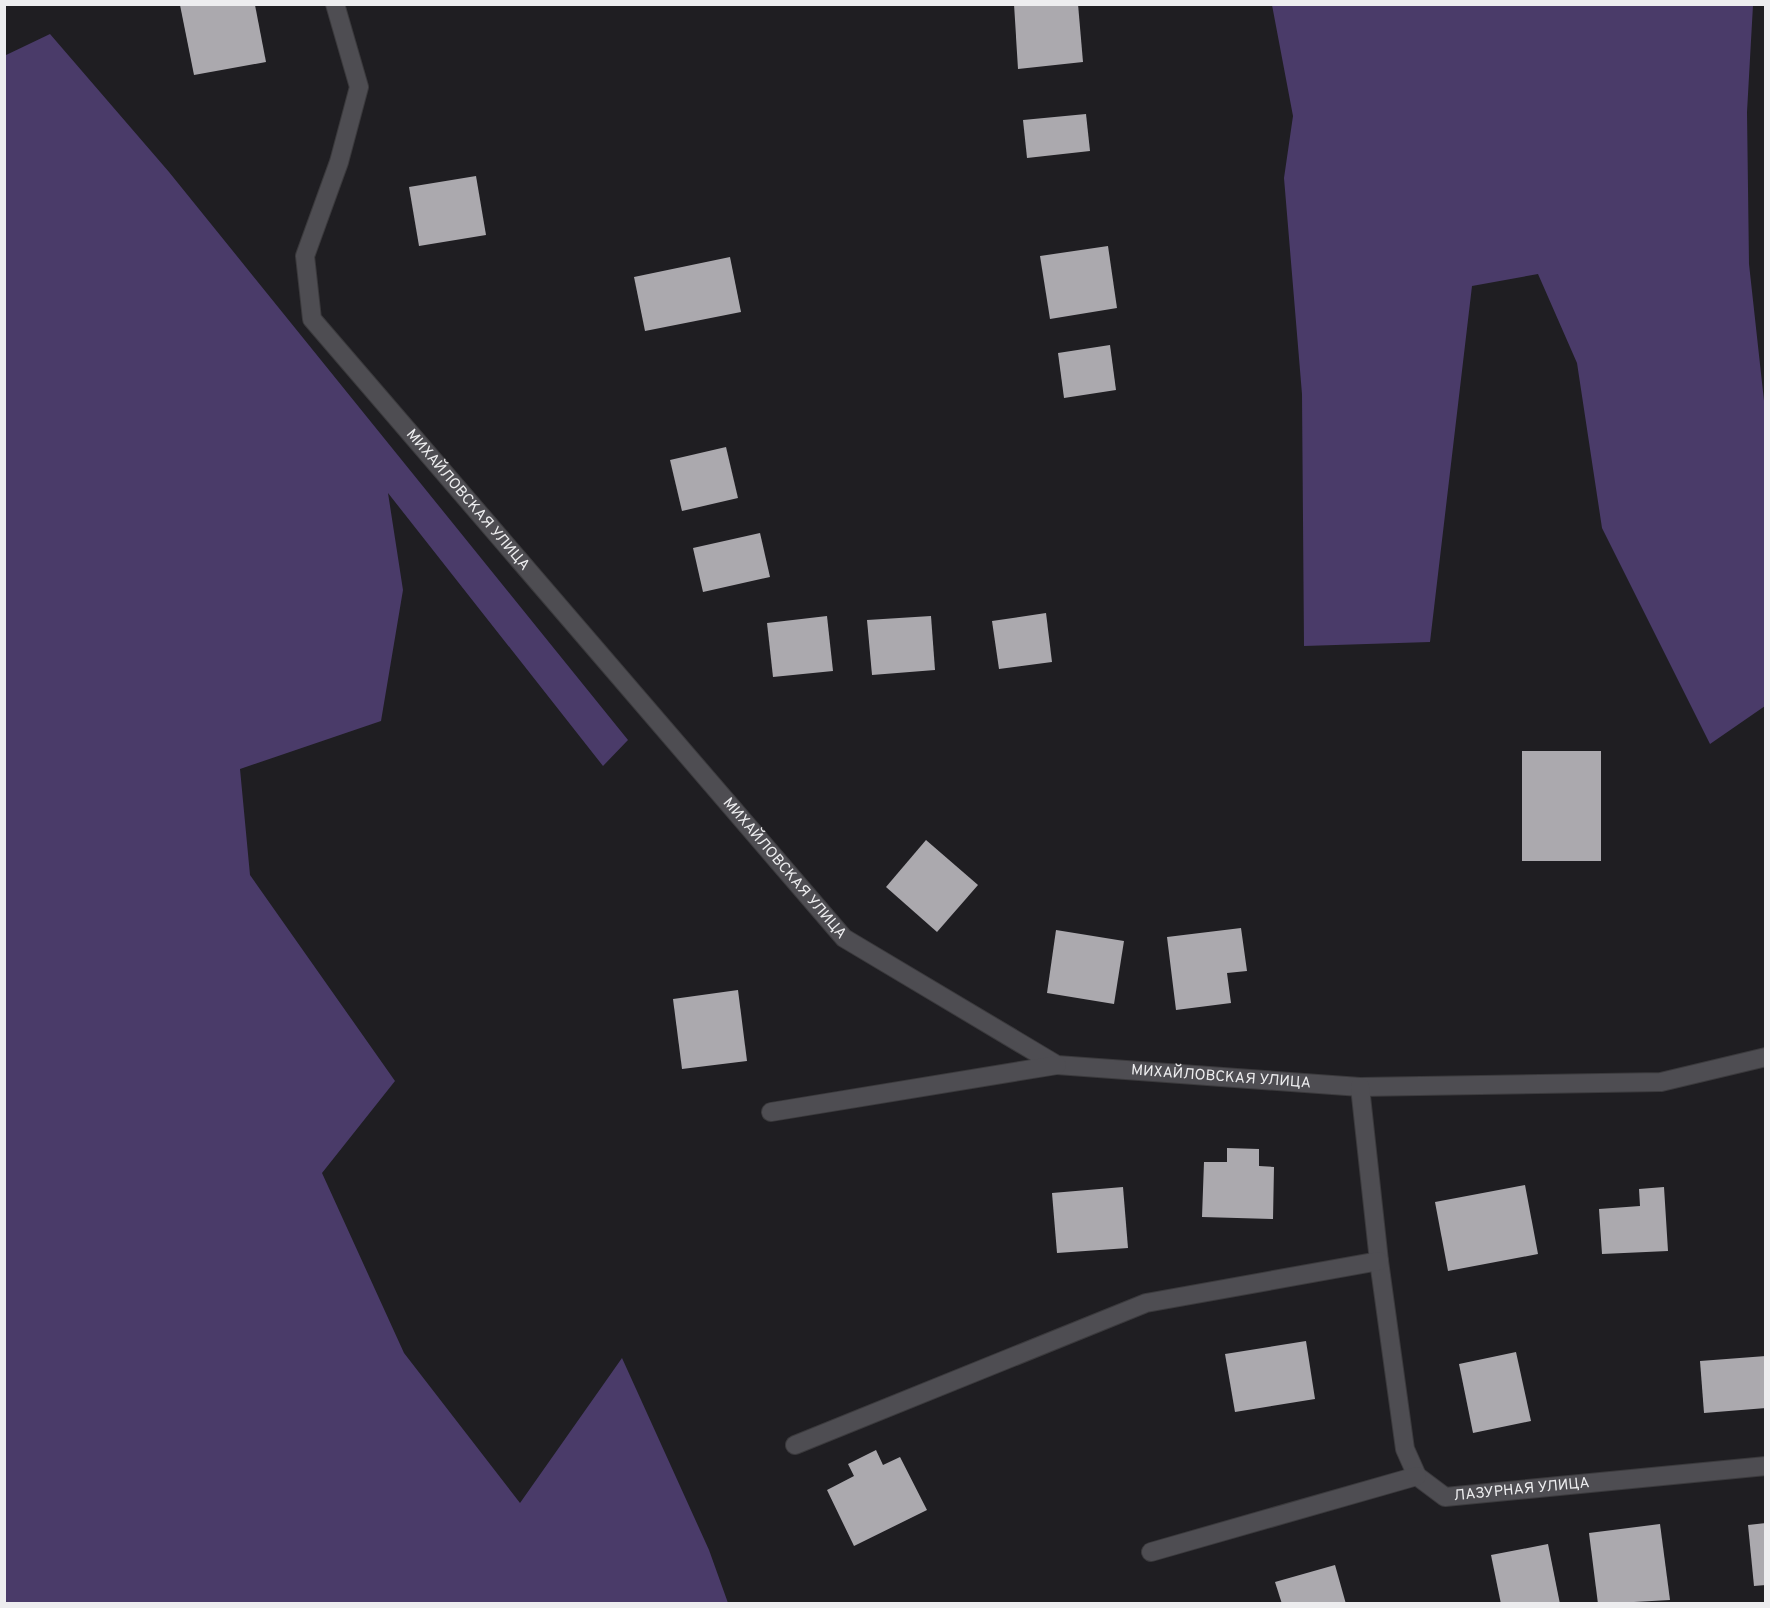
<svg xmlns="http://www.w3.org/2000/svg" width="1770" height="1608" font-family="Overpass,sans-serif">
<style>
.forest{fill:#4a3b69}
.building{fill:#aba9ae}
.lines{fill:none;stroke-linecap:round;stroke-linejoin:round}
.minor-casing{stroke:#3b3a3d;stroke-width:20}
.minor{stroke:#4e4d52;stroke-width:18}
.labels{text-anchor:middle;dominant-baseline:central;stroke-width:6;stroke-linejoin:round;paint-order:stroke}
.street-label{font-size:15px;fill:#ededef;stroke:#1f1e22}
</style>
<rect width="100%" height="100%" fill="#1f1e22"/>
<!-- forest -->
<g class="forest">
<path d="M1272,5H1753L1747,112L1749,264L1766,419L1765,706L1710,744L1602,528L1577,363L1538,274L1472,286L1430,642L1304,646L1302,394L1284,178L1293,116Z"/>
<path d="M50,34L169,172L628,740L603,766L388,493L403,590L381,721L240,769L250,875L395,1081L322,1173L404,1353L520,1503L622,1358L709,1550L728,1603H5L4,56Z"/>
</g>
<!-- building -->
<g class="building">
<path d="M1014,4H1078L1083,62L1018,69Z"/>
<path d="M180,5H255L266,62L194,75Z"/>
<path d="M1086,114L1090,151L1027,158L1023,120Z"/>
<path d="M476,176L486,235L419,246L409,187Z"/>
<path d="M1108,246L1117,308L1050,319L1040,256Z"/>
<path d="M730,257L741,312L645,331L634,277Z"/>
<path d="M1110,345L1116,390L1064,398L1058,353Z"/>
<path d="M726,447L738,498L682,511L670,460Z"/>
<path d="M760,533L770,577L703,592L693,548Z"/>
<path d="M1046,613L1052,662L999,669L992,621Z"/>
<path d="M827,616L833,671L773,677L767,623Z"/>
<path d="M931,616L935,670L872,675L867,620Z"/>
<rect x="1522" y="751" width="79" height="110"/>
<path d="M926,840L978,885L937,932L886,887Z"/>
<path d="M1241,928L1247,971L1227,973L1231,1003L1176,1010L1167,937Z"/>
<path d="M1056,930L1124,941L1114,1004L1047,993Z"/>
<path d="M738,990L747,1061L682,1069L673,999Z"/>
<path d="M1227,1148L1259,1149V1166L1274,1167L1273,1219L1202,1217L1204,1162H1227Z"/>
<path d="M1525,1185L1538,1254L1448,1271L1435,1202Z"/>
<path d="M1123,1187L1128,1248L1057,1253L1052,1193Z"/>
<path d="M1664,1187L1668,1251L1602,1254L1599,1209L1640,1206L1639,1189Z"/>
<path d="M1306,1341L1315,1399L1235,1412L1225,1354Z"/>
<path d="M1516,1352L1531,1421L1473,1433L1459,1364Z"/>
<path d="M1766,1356V1408L1704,1413L1700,1361Z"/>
<path d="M876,1450L883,1465L900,1457L927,1510L854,1546L827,1490L854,1476L848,1464Z"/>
<path d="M1766,1523V1585L1754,1586L1748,1525Z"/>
<path d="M1660,1524L1670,1600L1598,1604L1589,1533Z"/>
<path d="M1548,1544L1560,1604H1501L1491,1555Z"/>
<path d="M1335,1565L1346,1604H1282L1275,1582Z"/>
</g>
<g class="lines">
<defs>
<g id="minor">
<path id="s1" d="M335,4L359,87L339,162L305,256L312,319L844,938L1057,1065L1360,1087L1661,1082L1766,1057"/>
<path d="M1360,1087L1379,1261L1405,1449L1417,1476"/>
<path d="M771,1112L1057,1065"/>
<path d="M795,1445L1146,1303L1379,1261"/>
<path id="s2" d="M1417,1476L1445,1497L1766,1466"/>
<path d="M1151,1552L1417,1476"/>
</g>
</defs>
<!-- minor casing -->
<use href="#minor" class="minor-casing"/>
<!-- minor -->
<use href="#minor" class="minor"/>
</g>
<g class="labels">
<!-- street labels -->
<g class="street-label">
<text stroke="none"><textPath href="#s1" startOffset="566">МИХАЙЛОВСКАЯ УЛИЦА</textPath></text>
<text stroke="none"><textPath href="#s1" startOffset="1052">МИХАЙЛОВСКАЯ УЛИЦА</textPath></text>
<text stroke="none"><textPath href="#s1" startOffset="1556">МИХАЙЛОВСКАЯ УЛИЦА</textPath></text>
<text stroke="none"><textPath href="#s2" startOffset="112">ЛАЗУРНАЯ УЛИЦА</textPath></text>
</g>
</g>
<!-- border -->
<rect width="1770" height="1608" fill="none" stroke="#ededef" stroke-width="12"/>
</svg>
